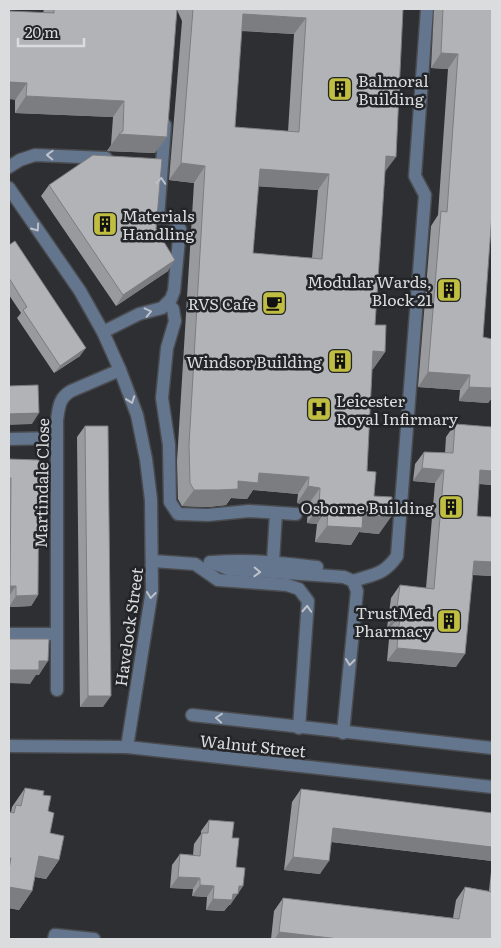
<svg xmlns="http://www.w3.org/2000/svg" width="501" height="948" font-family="Literata,serif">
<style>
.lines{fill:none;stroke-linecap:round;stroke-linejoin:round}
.minor-casing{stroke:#494b4e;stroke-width:15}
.minor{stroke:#64758e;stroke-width:12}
.wall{fill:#989a9d;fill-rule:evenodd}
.shaded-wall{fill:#7c7d80}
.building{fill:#b1b3b7;stroke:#7c7d80;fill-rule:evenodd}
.oneway{stroke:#bdc2ca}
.labels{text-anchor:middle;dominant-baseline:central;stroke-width:5;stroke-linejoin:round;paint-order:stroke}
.poi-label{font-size:16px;fill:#dbdcde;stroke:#232528;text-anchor:end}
.street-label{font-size:16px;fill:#dbdcde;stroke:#232528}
</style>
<rect width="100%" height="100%" fill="#2d2f32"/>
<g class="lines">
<defs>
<g id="minor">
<path d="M9,167L20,160L35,155L106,158"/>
<path d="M9,188L80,291L103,332L120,370L137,415L146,459L151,500L152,590L127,747"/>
<path d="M168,304L173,309L175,321L167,348L162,398L169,445L170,502L178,514L208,515L249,511L296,514"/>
<path d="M103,332L139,314L162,308L171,299L174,291L180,229L174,219L158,217L165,125"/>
<path d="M9,439L57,438"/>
<path d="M153,561L195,564L218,580L287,585L299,589L308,601L299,728"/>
<path d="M210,562L228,569L344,577L353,581L357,591L343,733"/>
<path d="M213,562C248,559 283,563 317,567"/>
<path d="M273,562L276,513"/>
<path d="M353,581C374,574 384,575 397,556L425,195L415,176L427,9"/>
<path d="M9,634H56"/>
<path d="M57,690V420C59,407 59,398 71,391L120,370"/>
<path d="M192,715L492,748"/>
<path d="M9,746L127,747L492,787"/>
<path d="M54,939L55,935L94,939"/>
</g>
</defs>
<!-- minor casing -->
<use href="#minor" class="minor-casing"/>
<!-- minor -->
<use href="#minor" class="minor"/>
</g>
<!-- wall -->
<g class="wall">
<path d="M44,9H403L385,172L375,325L385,352L373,369H372L367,471L374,496L379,534L359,532L351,545L315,542L317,524L307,523L308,505L297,503L298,494L253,490L247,499L231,498L226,505L208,507L182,506L178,499L177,461L194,183L169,180L182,21L177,10L155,153L107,151L111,145L113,117L15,113V100L43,13ZM241,31L294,34L288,132L235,127ZM258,186L318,190L312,258L253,253Z"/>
<path d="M434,9H492L483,337L491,399L488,403L459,401L460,390L418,387L431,226L438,215L448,69L431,68Z"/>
<path d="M49,185L156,229L168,271L116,306L41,196Z"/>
<path d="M9,245L80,356L54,373L17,318L21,313L9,295Z"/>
<path d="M455,424L492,427V485L479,484L477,516L492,576L472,575L456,667L387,661L390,628H387L391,598L400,585L426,588L435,483L413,481L415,464L424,452L445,453L446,437Z"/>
<path d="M85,426L103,707H80L77,437Z"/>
<path d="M9,459L38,595L31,606L9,607Z"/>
<path d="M25,788L43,795L48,811L50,833L59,860L46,879L35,877L32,891L19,910L9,908V812H11L12,807Z"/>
<path d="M301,789L492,813V861L331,842L320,874L284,870L292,802Z"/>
<path d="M209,820L232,838L236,867L243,886L230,905H229L224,911L206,910L207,897L192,896L193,889L170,888L172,865L180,854L193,855L194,844L201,834V831Z"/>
<path d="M492,862V939H271L274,911L283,898L453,918L456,900L465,887L489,891Z"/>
</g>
<!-- shaded-wall -->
<g class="shaded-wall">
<path d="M243,14L306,18L294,34L231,30Z"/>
<path d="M441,53L458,54L448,69L431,68Z"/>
<path d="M9,82L27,83L15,100L9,99Z"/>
<path d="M26,96L124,101L113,117L15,113Z"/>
<path d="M119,134L167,137L155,153L107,151Z"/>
<path d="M386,156L396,157L384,173Z"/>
<path d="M181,163L205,166L194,183L169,180Z"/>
<path d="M260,169L329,174L318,190L248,186Z"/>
<path d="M175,260L168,271L116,306L123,295Z"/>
<path d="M86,348L80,356L54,373L60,366Z"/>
<path d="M373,351L385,352L373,369L362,368Z"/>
<path d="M428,372L470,375L460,390L418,387Z"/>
<path d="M469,387L492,388V399H491L488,403L459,401Z"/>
<path d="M39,413L32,424L9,425V414Z"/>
<path d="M422,468L444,470L435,483L413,481Z"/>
<path d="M480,470L492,471V485L471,483Z"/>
<path d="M259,473L309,477L298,494L253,490L247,499L231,498L226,505L208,507L182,506L194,490L238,481Z"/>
<path d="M308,486L320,488L308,505L297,503Z"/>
<path d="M319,507H328L317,524L307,523Z"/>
<path d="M363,515L391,517L379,534L359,532L351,545L315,542L327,526Z"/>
<path d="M474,561L492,562V576L465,574Z"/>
<path d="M10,586H16L9,596V588Z"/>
<path d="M38,595L31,606L9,607L16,596Z"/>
<path d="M396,615H400L390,628H387Z"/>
<path d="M397,648L465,654L456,667L387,661Z"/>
<path d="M39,661H48L39,675H36L30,684L9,683V670Z"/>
<path d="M88,696H111L103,707H80Z"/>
<path d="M333,828L492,847V861L324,841Z"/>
<path d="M39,856L59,860L46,879L26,875Z"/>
<path d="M293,857L329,861L320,874L284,870Z"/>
<path d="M178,877L200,878L193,889L170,888Z"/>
<path d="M200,885L214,886L207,897L192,896Z"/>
<path d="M239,886H243L230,905H229L224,911L206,910L213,899Z"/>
<path d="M9,887L32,891L19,910L9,908Z"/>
<path d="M279,932L339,939H275Z"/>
</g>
<!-- building -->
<g class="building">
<path d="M54,9H177L167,137L119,134L123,131L124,101L26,96L27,83L9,82V11L54,13Z"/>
<path d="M193,9H403L396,157L386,156L375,325H386L385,352L373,351L367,471L376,472L374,496L392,497L391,517L363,515L362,528L327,526L328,507H319L320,488L308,486L309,477L259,473L258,483L238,481V489L219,490H194L190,483L189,445L205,166L181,163ZM243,14L306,18L299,132L235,127ZM260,169L329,174L322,259L253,253Z"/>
<path d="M443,9H492V214L483,337L492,339V388L469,387L470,375L428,372L441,211L447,212L458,54L441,53Z"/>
<path d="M93,155L162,159L156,229L175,260L123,295L49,185Z"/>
<path d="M15,241L86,348L60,366L23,310L27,307L9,278V245Z"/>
<path d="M38,385L39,413L9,414V386Z"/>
<path d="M455,424L492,427V471L480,470L477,516L492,517V562L474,561L465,654L397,648L400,615H396L400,585L434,589L444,470L422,468L424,452L453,453Z"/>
<path d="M85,426H108L111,696H88Z"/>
<path d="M9,459L39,460L38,595L16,596V586H10L11,478H9Z"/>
<path d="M9,639H49L48,661H39V670H9Z"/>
<path d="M25,788L44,791L43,795L51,796L48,811L54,813L50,833L64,836L59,860L39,856L32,891L9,887V869L11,858H9V812L14,813L16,805L21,806Z"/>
<path d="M301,789L492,813V847L333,828L329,861L293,857Z"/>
<path d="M209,820L234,822L232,838H239L236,867L245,868L243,886H239L238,894H233L232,900L213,899L214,886L200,885V878L178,877L180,854L200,856L202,833H208Z"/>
<path d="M465,887L492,892V939H339L279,932L283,898L459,919Z"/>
</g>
<!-- one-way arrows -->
<defs><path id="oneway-chevron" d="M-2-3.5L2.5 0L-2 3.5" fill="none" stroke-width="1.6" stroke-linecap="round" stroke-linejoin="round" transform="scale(1.25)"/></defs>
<g class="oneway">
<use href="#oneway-chevron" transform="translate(50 155) rotate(-178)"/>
<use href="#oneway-chevron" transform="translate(161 181) rotate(-86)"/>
<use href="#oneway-chevron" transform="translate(36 228) rotate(55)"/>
<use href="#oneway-chevron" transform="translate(148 312) rotate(-13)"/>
<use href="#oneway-chevron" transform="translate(131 400) rotate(70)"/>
<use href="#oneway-chevron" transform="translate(257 572) rotate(2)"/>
<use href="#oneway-chevron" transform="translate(151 595) rotate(97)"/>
<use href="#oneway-chevron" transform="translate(307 609) rotate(-87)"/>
<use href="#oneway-chevron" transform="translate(350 662) rotate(96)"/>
<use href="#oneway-chevron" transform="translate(219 718) rotate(-175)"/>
</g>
<!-- icons -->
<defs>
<symbol id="building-square" viewBox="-11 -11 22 22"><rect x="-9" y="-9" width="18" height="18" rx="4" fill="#c0be41" stroke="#232528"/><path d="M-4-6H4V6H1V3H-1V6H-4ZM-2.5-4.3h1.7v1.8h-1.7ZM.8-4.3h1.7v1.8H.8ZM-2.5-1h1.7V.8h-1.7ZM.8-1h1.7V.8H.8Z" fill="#111"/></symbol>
<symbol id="cafe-square" viewBox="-11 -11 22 22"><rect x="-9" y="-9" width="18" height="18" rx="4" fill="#c0be41" stroke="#232528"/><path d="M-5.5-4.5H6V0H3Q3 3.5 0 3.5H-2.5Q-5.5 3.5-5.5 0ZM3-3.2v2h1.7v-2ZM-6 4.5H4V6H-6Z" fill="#111"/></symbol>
<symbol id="hospital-square" viewBox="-11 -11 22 22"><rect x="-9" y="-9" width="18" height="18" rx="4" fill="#c0be41" stroke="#232528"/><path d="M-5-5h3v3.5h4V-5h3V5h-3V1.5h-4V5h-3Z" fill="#111"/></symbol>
</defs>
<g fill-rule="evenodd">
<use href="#building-square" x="326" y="75" width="28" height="28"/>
<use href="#building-square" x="91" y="210" width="28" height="28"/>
<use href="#building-square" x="435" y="276" width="28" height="28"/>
<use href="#cafe-square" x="260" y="289" width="28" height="28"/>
<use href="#building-square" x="326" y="347" width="28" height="28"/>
<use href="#hospital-square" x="305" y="395" width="28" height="28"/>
<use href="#building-square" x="437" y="493" width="28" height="28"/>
<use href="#building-square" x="435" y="607" width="28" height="28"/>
</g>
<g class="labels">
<!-- poi labels -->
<g class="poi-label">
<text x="358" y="80" text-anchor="start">Balmoral<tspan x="358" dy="18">Building</tspan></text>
<text x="122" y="215" text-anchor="start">Materials<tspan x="122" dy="18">Handling</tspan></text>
<text x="432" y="281">Modular Wards,<tspan x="432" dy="18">Block 21</tspan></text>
<text x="256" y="303">RVS Cafe</text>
<text x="322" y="361">Windsor Building</text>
<text x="336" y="400" text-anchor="start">Leicester<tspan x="336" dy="18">Royal Infirmary</tspan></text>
<text x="434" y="507">Osborne Building</text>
<text x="432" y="612">TrustMed<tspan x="432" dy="18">Pharmacy</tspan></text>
</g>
<!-- street labels -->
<g class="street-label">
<text transform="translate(41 483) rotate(-89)">Martindale Close</text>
<text transform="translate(128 627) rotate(-82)">Havelock Street</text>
<text transform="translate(253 745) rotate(6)">Walnut Street</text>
</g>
</g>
<!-- border -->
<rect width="501" height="948" fill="none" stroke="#dbdcde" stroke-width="20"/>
<!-- scale -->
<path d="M18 38v8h66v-8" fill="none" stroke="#dbdcde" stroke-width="2.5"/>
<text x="25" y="38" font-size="15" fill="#dbdcde" stroke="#232528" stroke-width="4" paint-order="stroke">20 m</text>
</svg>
